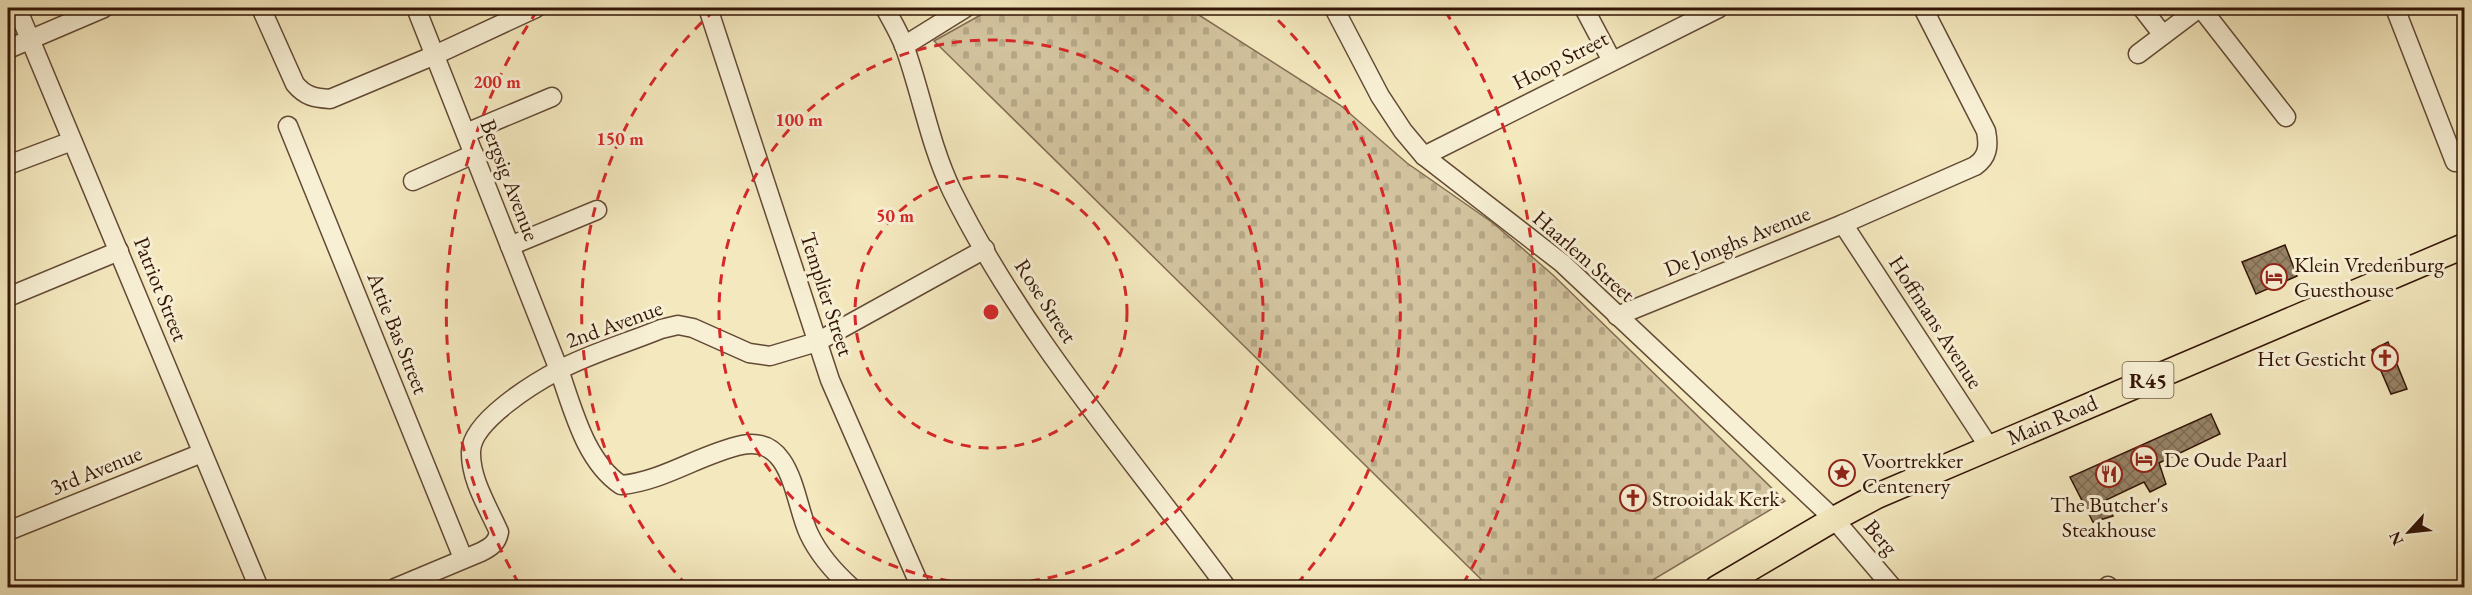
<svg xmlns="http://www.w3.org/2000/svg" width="2472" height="595" font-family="'EB Garamond',serif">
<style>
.cemetery{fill:url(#cemetery-stones);stroke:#836c53;stroke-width:1.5}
.building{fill:url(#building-cross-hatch);stroke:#331507;stroke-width:1.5}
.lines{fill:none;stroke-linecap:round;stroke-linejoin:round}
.minor-casing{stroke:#634a35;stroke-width:21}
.major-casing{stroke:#331507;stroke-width:27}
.minor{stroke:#f8f0d5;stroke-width:18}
.major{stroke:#f4e8be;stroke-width:24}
.ring{fill:none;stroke:#d62828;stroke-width:3;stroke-dasharray:10 8}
.labels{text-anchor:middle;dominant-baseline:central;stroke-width:6;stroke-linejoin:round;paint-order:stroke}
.shield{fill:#f8f0d5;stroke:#6e5745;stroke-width:1.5}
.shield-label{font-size:21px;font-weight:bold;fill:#331507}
.street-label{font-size:22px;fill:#331507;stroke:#f8f0d5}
.poi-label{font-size:22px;fill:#331507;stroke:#f8f0d5;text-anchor:start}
.centre{fill:#d62828;stroke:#f8f0d5;stroke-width:3}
.ring-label{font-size:18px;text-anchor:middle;font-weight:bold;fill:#d62828;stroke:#f8f0d5;stroke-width:6;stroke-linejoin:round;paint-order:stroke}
</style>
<defs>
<pattern id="cemetery-stones" width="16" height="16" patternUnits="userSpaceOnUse" patternTransform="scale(1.5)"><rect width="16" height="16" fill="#d3c49f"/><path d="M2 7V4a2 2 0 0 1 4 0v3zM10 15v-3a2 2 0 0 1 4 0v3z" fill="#b6a887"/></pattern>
<pattern id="building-cross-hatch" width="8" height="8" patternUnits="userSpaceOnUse" patternTransform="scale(1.5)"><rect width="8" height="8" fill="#978366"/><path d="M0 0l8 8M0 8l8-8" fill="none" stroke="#7c6a52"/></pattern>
</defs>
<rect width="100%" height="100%" fill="#f4e8be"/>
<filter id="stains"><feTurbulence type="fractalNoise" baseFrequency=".00333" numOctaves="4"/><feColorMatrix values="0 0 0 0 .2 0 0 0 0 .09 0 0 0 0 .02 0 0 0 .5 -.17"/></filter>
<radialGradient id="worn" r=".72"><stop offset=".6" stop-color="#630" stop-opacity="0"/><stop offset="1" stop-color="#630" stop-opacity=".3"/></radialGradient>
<!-- cemetery -->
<path class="cemetery" d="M993,8H1188L1340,105L1407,163L1493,223L1553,275L1785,501L1641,587H1489L934,41Z"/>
<!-- building -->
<g class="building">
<path d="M2285,245L2297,276L2256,294L2242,262Z"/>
<path d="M2388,342L2407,389L2391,394L2372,350Z"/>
<path d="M2211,414L2220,434L2159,463L2166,484L2150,492L2144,482L2106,500L2113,516L2093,522L2070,477Z"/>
</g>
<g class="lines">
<defs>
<g id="minor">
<path d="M17,8L259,588"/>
<path d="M261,8L295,84C305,96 314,98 330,99L435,55L536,8"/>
<path d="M416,8L559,370C573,409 585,461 621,485C664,481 700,454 742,445C793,435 794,503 809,534C819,555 834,572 852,588"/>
<path d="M708,8L830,380L921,588"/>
<path d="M885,8C892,21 900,34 905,48C922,96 930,145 952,191C1024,336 1132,458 1227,588"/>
<path d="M1334,8L1380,96L1403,131L1424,156L1562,263L1834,519L1893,588"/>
<path d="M1584,8L1612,61"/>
<path d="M2142,8L2163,35"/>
<path d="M2201,8L2286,117"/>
<path d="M2395,8L2455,162"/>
<path d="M904,46L965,8"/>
<path d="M8,49L104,8"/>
<path d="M2138,54L2199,8"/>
<path d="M288,126L463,558"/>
<path d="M466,133L552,97"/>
<path d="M1424,156L1719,8"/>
<path d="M8,165L72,141"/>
<path d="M413,181L474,154"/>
<path d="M1843,224L1989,447"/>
<path d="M510,246L597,210"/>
<path d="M8,297L119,251"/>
<path d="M1617,316L1843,224L1975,166C1988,157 1989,146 1986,131L1923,8"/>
<path d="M8,531L202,453"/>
<path d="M2108,586L2109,588"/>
<path d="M395,588L481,552C491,547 497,543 499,532C488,507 470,479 471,451C472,421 534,383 559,370C591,353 627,343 661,329L678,325L693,328L749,353L770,356L817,342L985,249"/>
</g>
<path id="major" d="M1717,588L1834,519L1877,496L2464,246"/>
</defs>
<!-- minor casing -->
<use href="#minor" class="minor-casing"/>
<!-- major casing -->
<use href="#major" class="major-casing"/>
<!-- minor -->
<use href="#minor" class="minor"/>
<!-- major -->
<use href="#major" class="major"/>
</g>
<!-- distance rings -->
<g class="ring">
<circle cx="991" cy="312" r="136"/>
<circle cx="991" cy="312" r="272"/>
<path d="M687 586A409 409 0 0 1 717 8M1265 8A409 409 0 0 1 1295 586"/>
<path d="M519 584A545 545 0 0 1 537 11M1445 11A545 545 0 0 1 1463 584"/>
</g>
<!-- icons -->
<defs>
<symbol id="hotel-ring" viewBox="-11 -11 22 22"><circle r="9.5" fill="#f8f0d5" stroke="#8f2418" stroke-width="1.5"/><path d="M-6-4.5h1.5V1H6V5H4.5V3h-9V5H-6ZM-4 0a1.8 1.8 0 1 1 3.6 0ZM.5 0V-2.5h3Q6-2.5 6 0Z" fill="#8f2418"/></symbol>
<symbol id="church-ring" viewBox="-11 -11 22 22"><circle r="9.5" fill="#f8f0d5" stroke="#8f2418" stroke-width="1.5"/><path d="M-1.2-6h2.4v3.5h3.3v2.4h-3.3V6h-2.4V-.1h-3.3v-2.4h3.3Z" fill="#8f2418"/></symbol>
<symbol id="sight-ring" viewBox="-11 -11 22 22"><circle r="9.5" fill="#f8f0d5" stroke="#8f2418" stroke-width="1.5"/><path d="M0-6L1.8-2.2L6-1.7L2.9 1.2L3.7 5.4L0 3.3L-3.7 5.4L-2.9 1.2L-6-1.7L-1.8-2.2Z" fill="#8f2418"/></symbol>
<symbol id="restaurant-ring" viewBox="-11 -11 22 22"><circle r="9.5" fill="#f8f0d5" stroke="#8f2418" stroke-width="1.5"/><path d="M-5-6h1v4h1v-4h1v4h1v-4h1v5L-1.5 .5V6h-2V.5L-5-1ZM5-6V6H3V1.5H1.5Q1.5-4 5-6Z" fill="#8f2418"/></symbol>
</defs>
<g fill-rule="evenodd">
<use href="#hotel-ring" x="2259" y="262" width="30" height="30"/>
<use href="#church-ring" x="2370" y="343" width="30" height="30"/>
<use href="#hotel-ring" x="2129" y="444" width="30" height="30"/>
<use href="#sight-ring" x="1827" y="458" width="30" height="30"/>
<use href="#restaurant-ring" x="2094" y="459" width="30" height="30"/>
<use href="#church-ring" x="1618" y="483" width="30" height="30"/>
</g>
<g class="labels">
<!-- shield labels -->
<rect class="shield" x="2122.5" y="362" width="51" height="36" rx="4.5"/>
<g class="shield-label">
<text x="2148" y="380">R45</text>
</g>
<!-- street labels -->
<g class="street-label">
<text transform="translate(1560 60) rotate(-27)">Hoop Street</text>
<text transform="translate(510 180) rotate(69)">Bergsig Avenue</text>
<text transform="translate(1737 241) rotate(-22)">De Jonghs Avenue</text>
<text transform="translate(1584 256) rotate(41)">Haarlem Street</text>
<text transform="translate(161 289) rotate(68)">Patriot Street</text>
<text transform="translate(827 294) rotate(72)">Templier Street</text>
<text transform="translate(1046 301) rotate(57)">Rose Street</text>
<text transform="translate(1936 322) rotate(57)">Hoffmans Avenue</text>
<text transform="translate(614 324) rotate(-20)">2nd Avenue</text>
<text transform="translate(398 333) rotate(68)">Attie Bas Street</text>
<text transform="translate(2052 420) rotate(-23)">Main Road</text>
<text transform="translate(96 470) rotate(-22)">3rd Avenue</text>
<text transform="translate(1881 537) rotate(49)">Berg</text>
</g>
<!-- poi labels -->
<g class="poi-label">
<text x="2294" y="264">Klein Vredenburg<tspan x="2294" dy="25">Guesthouse</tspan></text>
<text x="2366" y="358" text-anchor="end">Het Gesticht</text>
<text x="2164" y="459">De Oude Paarl</text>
<text x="1862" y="460">Voortrekker<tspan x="1862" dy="25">Centenery</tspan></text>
<text x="1652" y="498">Strooidak Kerk</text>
<text x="2109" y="504" text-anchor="middle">The Butcher's<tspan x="2109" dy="25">Steakhouse</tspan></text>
</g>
</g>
<circle cx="991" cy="312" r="9" class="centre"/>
<g class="ring-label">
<text x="497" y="88">200 m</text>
<text x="799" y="126">100 m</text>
<text x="620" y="145">150 m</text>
<text x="895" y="222">50 m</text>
</g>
<!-- margin -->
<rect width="2472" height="595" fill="none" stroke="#f4e8be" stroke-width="30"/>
<rect x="9" y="9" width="2454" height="577" fill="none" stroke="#331507" stroke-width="3"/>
<rect x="15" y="15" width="2442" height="565" fill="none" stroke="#331507" stroke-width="1.5"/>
<!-- north arrow -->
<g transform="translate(2409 532) rotate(243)" stroke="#f8f0d5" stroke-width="4.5" paint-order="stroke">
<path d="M0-4.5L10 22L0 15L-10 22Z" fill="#331507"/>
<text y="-9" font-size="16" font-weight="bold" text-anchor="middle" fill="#331507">N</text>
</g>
<rect width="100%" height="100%" filter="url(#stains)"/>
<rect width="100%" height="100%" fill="url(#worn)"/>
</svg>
